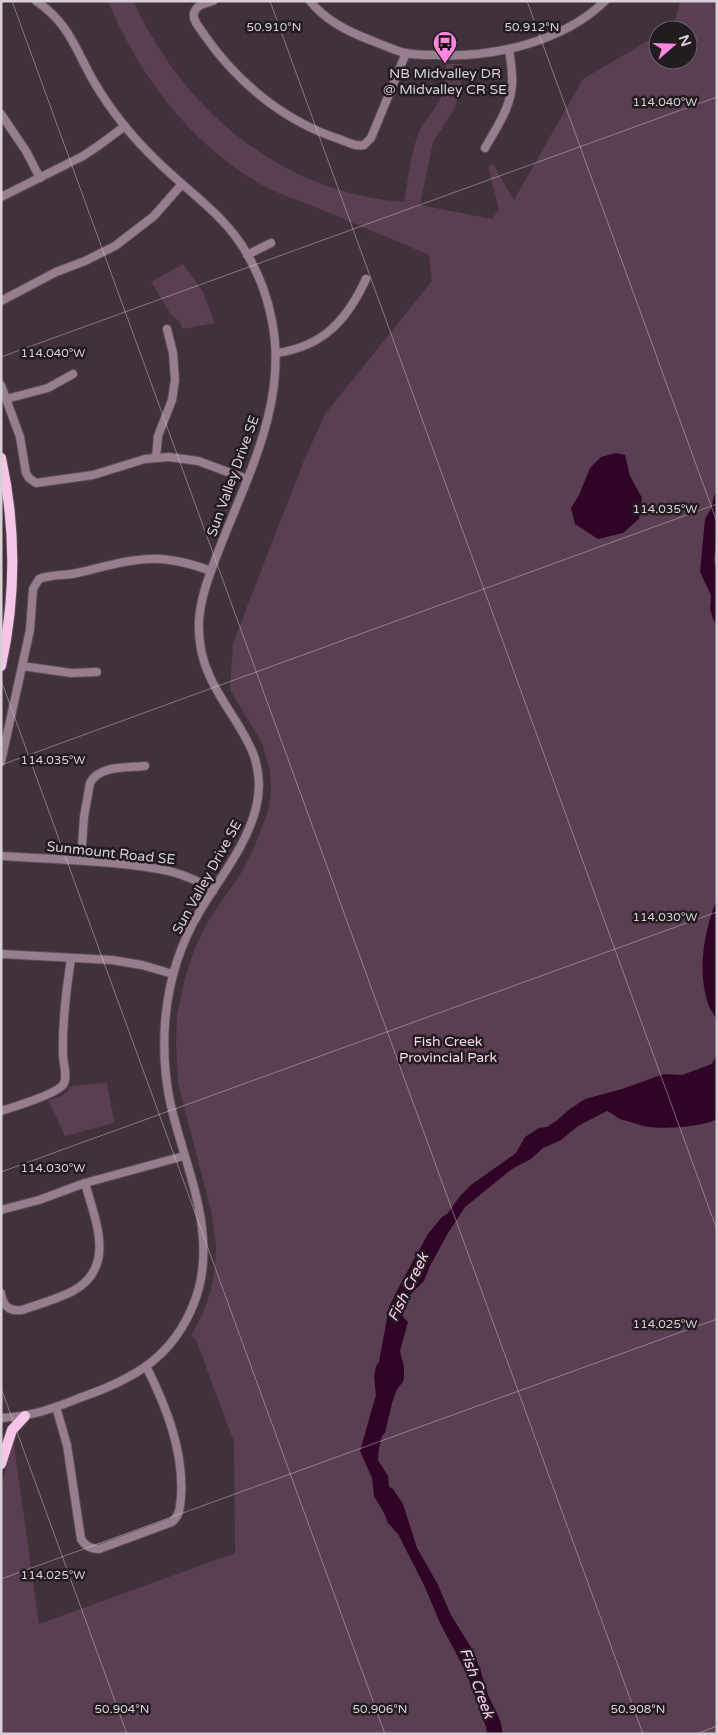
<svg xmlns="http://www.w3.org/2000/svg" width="718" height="1735" font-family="'Varela Round',sans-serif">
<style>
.green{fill:#5a3e51}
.water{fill:#300427}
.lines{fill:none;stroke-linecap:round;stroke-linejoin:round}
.minor-casing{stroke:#5c4d57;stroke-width:10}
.major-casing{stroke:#5c4d57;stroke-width:12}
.minor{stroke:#967e8e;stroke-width:8}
.major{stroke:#f6c5e7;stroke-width:10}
.ticks{fill:none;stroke:#d9cfd6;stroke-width:1;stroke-opacity:0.45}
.labels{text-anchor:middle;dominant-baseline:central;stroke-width:5;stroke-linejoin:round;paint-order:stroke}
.poi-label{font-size:14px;fill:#d9cfd6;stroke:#221b20}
.street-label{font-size:14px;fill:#d9cfd6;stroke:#221b20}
.park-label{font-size:14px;fill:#f5d5ea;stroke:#221b20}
.water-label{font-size:15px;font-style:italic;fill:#fdcdee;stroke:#221b20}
.ticks-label{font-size:12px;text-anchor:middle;fill:#d9cfd6;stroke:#221b20;stroke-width:5;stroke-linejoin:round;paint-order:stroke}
</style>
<rect width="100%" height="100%" fill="#40313b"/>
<!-- green -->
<g class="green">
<path d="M108,1H134C140,18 149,32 159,48C213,134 301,194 404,202C408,181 410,158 417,137C421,125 430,116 437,105C445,92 446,78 445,64H462V79L459,96L454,109L433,142L420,205L492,219L499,209L488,167L493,164L514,200L583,79L658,35V60H688V30H666L674,25L680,1H717V1734H1V1488L13,1438L39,1624L235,1553L234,1442L196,1340L191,1336L203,1313L211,1290L215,1268L216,1245L211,1211L178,1083L176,1042L177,1015L185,978L194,950L208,921L241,873L254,848L268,811L271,790L270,771L262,743L230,690L233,643L303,463L325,414L432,281L429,255C390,238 350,222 310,205C292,198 271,191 255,181C186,138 139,75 108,1Z"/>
<path d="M183,264L203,292L215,323L183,329L179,321L172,316L151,282Z"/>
<path d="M107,1083L114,1121L111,1124L65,1136L48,1100C58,1097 66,1096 71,1086Z"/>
</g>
<!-- water -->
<g class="water">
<path d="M616,453L625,455L630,476L642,498L639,519L623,533L598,539L575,524L571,508L579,495L590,468L601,457Z"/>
<path d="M717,491V532L714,561L717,571V626L713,619L710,609L711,595L700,572L705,519L711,509L714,496Z"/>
<path d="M717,899V1021C715,1015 710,1010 708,1004C697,970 704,931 717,899Z"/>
<path d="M717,1054V1119C703,1127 658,1130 643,1126C636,1124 628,1121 620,1119C616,1117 612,1113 607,1111L578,1126L561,1140L543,1148L531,1159L512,1169L465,1207L448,1233L429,1268L424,1281L407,1298L402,1312L403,1317L408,1322L400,1351L404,1367V1378L403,1382L397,1389L392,1403L385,1433L382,1436L379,1448L378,1460L388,1476L389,1487L393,1489L403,1504L417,1548L437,1583L451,1615L472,1649L481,1672L488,1695L500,1720L503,1734H487L486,1727L467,1674L441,1625L424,1585L398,1534L388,1523L384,1513L374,1496L372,1478L360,1451L376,1395L374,1377L376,1366L379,1362L389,1307L400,1285L428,1234L442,1217L448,1213L460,1196L471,1185L516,1153L525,1137L539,1128L547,1127L556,1121L570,1109L585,1099L622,1089L664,1074L682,1075L712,1064Z"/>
</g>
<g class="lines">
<defs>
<g id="minor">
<path d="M213,1C206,3 197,4 194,13C192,21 201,29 205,36C238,83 284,121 339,139C347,142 356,147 364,145L371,138L406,53"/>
<path d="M310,1C325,20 347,31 370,40C381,44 393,50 405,53C415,55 426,55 436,55C493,58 563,42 605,1"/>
<path d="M1,114L26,151L40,178"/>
<path d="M485,148C498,125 514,103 512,76C512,67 510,58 509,49"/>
<path d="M1,197L83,156L98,146L125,126"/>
<path d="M247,255L271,243"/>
<path d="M1,301L56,272L85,261L115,246L154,216L182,184"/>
<path d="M276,353C323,347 347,320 366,279"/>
<path d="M1,385L20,437L26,473L29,478L36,483L93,475L145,459L169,457L198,461L247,479"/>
<path d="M6,399L48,388L73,374"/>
<path d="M156,458L158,436L172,400L175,380L173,353L167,329"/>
<path d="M22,666L71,673L97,672"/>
<path d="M1,762L30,630L33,589L39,579C51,574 65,576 77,573C133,560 154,550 211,571"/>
<path d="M1,856C39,858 76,860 113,863C149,867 183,869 213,891"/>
<path d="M81,860L84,817L90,783C99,765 127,768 145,766"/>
<path d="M1,954L112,960L142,965L173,974"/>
<path d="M1,1111C14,1107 53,1095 62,1086C69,1079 63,1064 63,1055C62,1023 66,991 71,959"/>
<path d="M1,1210L39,1200L85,1183L184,1156"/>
<path d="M1,1293C3,1306 9,1312 22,1310C39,1304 58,1299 73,1291C117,1267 95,1220 85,1183"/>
<path d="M56,1407L67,1445L81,1539C85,1546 91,1549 99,1549L172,1522C180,1515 180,1507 181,1497C184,1451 166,1406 146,1366"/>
<path d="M1,1418C10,1417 18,1417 26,1415C46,1412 64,1404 82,1397C134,1379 173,1357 194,1303C220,1237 186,1170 171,1106C165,1079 163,1051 165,1023C168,984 180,944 200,911C220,877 246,847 256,808C270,751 231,723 210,677C202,660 198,639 199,620C201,594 211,571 220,547C248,475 288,401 272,321C267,294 256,267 241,244C218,210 185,189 157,161C133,138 111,111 94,82C75,49 70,24 36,1"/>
</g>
<g id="major">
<path d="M1,458C16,527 16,597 1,666"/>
<path d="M1,1464L12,1430L25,1416"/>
</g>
</defs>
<!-- minor casing -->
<use href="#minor" class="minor-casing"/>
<!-- major casing -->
<use href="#major" class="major-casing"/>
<!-- minor -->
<use href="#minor" class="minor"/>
<!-- major -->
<use href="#major" class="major"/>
</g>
<!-- ticks -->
<path class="ticks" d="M12,1L643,1734M270,1L717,1230M527,1L717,522M1,357L717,97M1,680L385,1734M1,765L717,504M1,1172L717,912M1,1388L127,1734M1,1579L717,1319M696,1734L717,1726"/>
<!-- icons -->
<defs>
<symbol id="bus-pin" viewBox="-11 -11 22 30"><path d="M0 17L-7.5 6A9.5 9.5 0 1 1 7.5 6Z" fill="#ff85df" stroke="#221b20"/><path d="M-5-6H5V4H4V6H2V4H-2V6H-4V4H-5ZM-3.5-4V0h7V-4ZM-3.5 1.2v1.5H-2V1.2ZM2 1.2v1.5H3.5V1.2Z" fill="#111"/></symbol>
</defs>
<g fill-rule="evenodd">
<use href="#bus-pin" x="431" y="29" width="28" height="38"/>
</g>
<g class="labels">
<!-- poi labels -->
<g class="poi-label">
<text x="445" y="73">NB Midvalley DR<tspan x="445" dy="16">@ Midvalley CR SE</tspan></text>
</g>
<!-- street labels -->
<g class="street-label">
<text transform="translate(233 476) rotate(-70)">Sun Valley Drive SE</text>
<text transform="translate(111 853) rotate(6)">Sunmount Road SE</text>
<text transform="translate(207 877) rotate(-61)">Sun Valley Drive SE</text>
</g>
<!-- park labels -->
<g class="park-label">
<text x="448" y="1041">Fish Creek<tspan x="448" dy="16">Provincial Park</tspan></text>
</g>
<!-- water labels -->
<g class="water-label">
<text transform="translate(408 1287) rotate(-64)">Fish Creek</text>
<text transform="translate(477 1683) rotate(70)">Fish Creek</text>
</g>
</g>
<g class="ticks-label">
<text x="274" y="31">50.910°N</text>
<text x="532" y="31">50.912°N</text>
<text x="665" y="106">114.040°W</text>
<text x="53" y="357">114.040°W</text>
<text x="665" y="513">114.035°W</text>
<text x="53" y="764">114.035°W</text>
<text x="665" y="921">114.030°W</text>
<text x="53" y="1172">114.030°W</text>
<text x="665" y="1328">114.025°W</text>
<text x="53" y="1579">114.025°W</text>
<text x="122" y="1713">50.904°N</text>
<text x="380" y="1713">50.906°N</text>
<text x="638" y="1713">50.908°N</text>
</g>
<!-- border -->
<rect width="718" height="1735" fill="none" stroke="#d9cfd6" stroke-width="5"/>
<!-- north arrow -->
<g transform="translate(673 45) rotate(70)"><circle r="24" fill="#221b20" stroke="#6b6369"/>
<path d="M0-4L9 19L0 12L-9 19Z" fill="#ff85df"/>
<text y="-8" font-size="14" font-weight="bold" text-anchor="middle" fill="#d9cfd6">N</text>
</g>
</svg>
